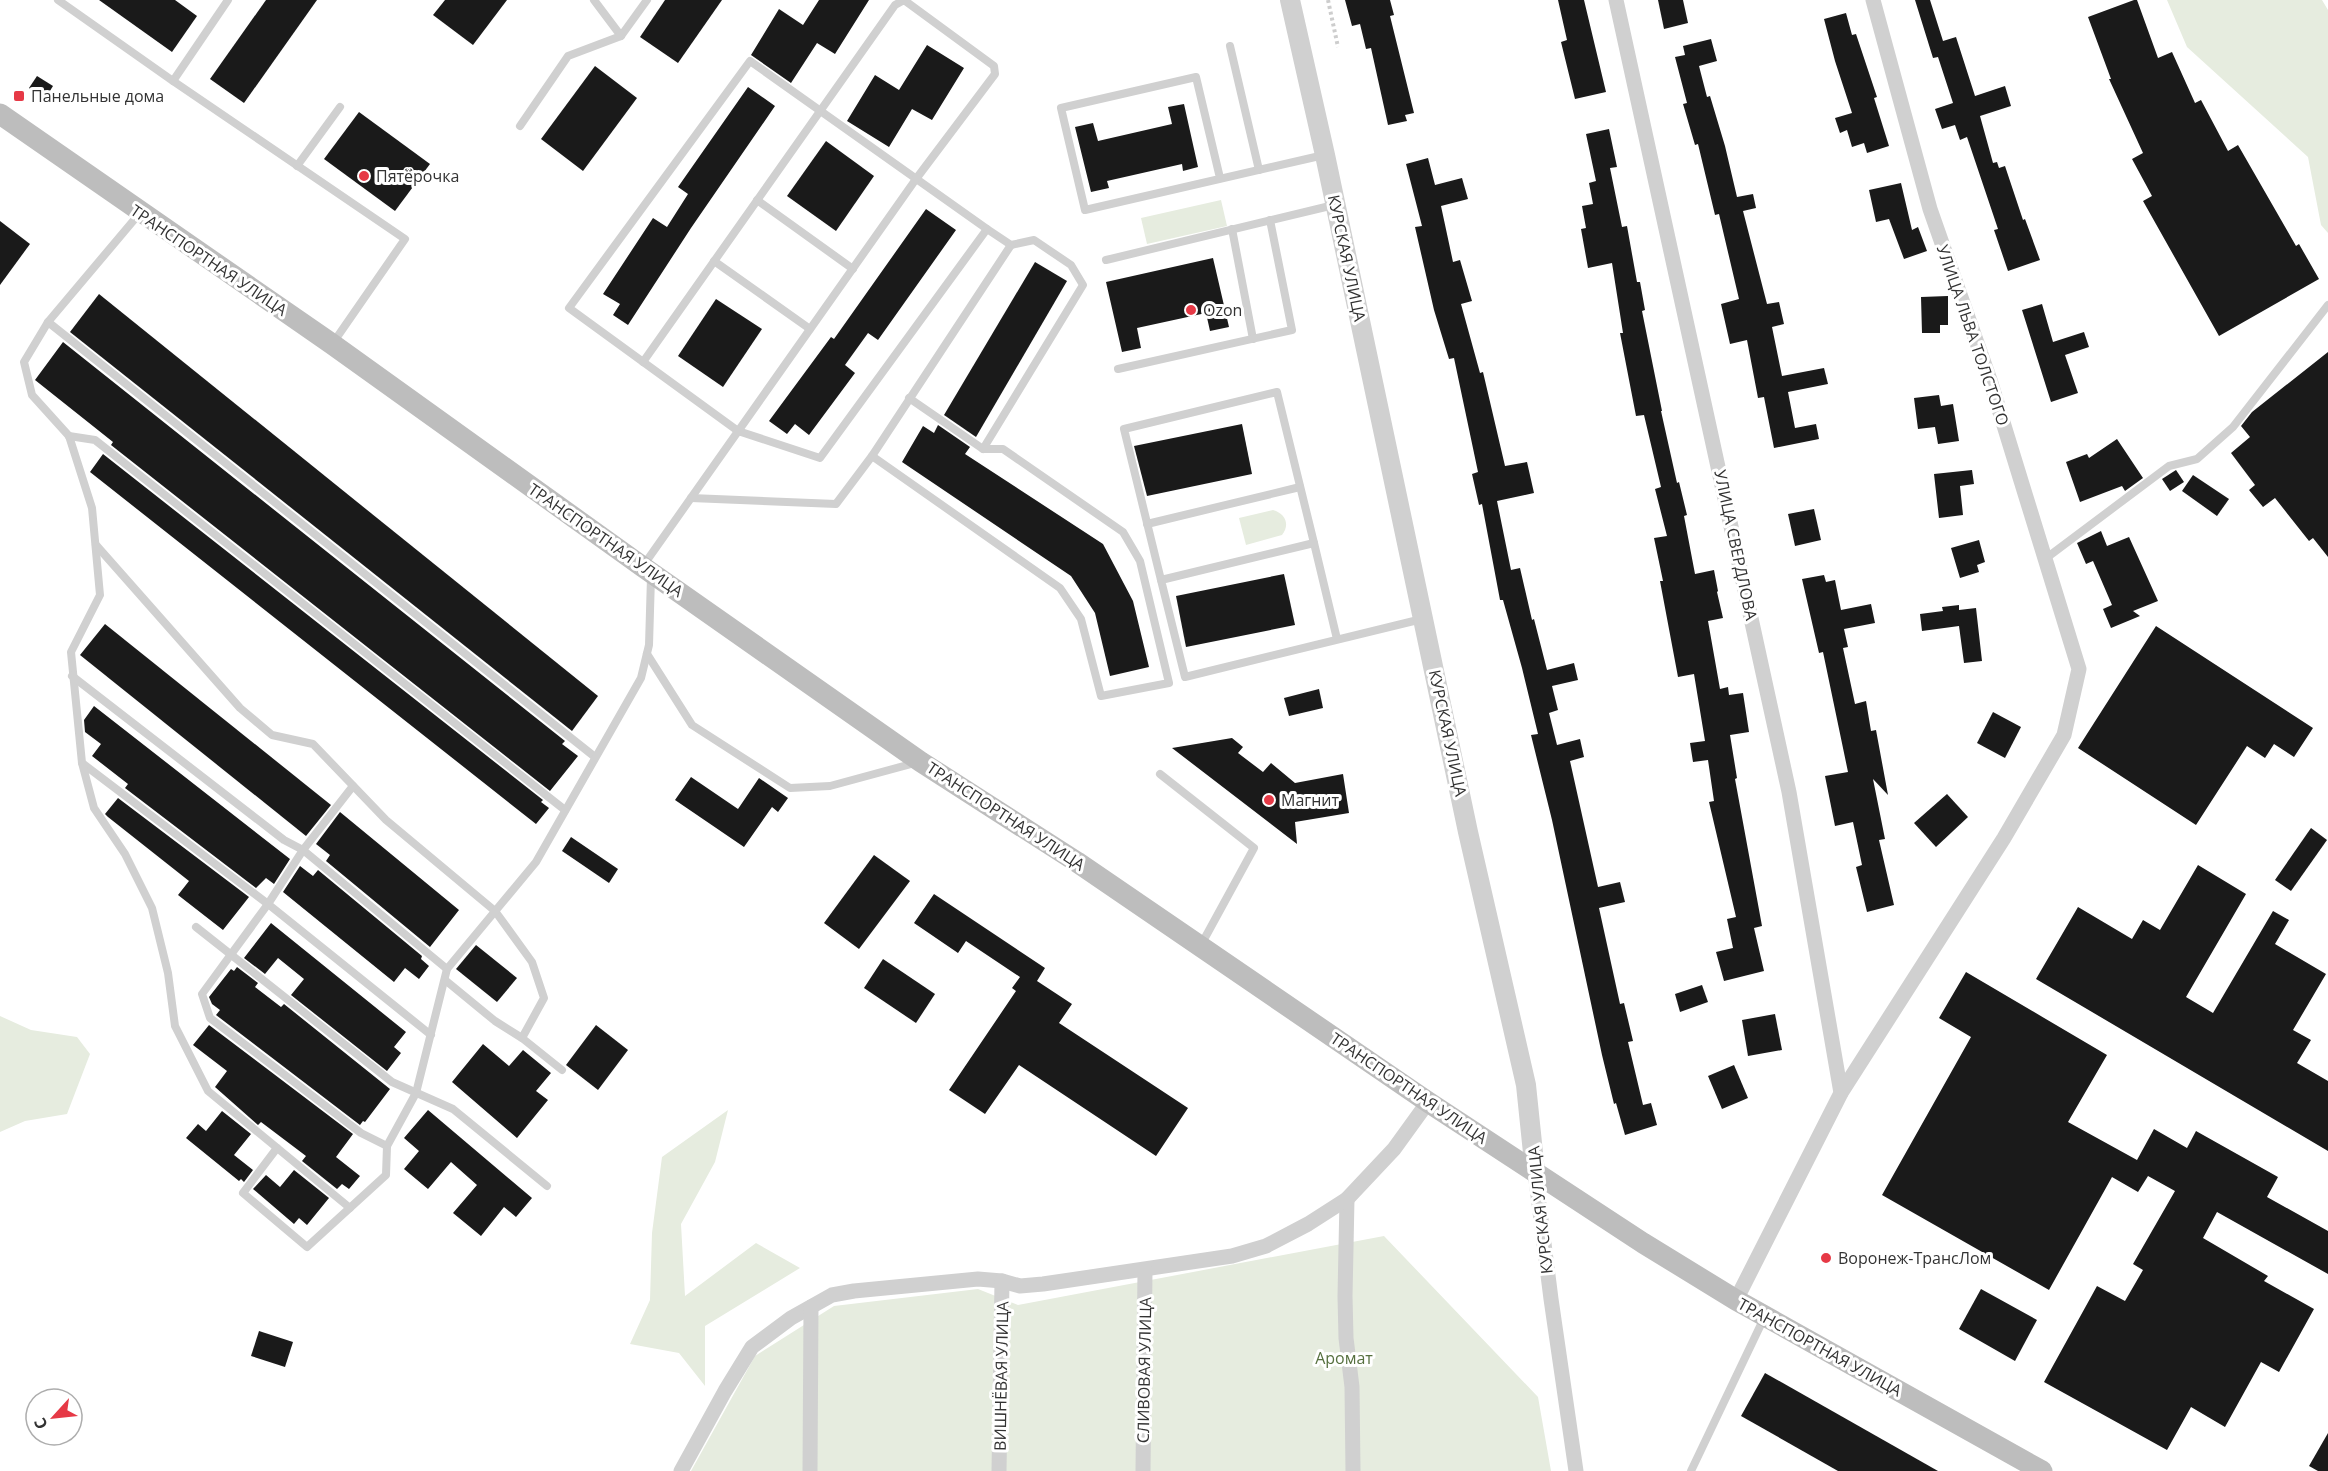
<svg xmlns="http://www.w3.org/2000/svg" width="2328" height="1471" font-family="'Open Sans',sans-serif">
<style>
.green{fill:#e6ecdf}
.building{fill:#1a1a1a}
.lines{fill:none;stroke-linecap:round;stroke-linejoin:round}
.path{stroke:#cdcdcd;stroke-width:4;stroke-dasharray:3 3;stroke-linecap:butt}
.service{stroke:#d0d0d0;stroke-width:8}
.minor{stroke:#d0d0d0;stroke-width:15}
.tertiary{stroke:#d0d0d0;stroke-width:20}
.secondary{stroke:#bdbdbd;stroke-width:21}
.poi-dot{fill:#e63946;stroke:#fff;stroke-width:2}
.labels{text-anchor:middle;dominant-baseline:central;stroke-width:6;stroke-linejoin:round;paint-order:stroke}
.poi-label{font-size:16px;fill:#333;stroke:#fff;text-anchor:start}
.street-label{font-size:16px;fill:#333;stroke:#fff}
.park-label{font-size:16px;fill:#56703f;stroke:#fff}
</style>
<rect width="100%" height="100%" fill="#fff"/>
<!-- green -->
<g class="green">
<path d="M2167,0H2322L2328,10V233L2321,225L2308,157L2187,47Z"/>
<path d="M1221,200L1227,226L1147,244L1141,218Z"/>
<path d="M1273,510C1286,514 1290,525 1282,535L1246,545L1239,518Z"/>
<path d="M0,1016L31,1030L77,1037L90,1054L67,1114L25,1121L0,1132Z"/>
<path d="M728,1110L715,1162L681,1224L685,1296L756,1243L800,1268L705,1326V1386L679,1353L630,1344L650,1300L652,1233L662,1157Z"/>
<path d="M1384,1236L1538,1397L1551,1471H691L755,1356L834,1306L978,1289L1018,1305Z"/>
</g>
<!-- building -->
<g class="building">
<path d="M99,0H175L197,16L172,52Z"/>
<path d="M266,0H317L244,103L210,79Z"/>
<path d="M445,0H507L473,45L433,15Z"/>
<path d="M665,0H722L678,63L640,37Z"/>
<path d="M819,0H869L835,54L817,43L791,83L751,55L779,9L803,25Z"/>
<path d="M1345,0H1390L1394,15L1390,16L1414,113L1405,115L1407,121L1388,125L1371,48L1366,49L1360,24L1352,26Z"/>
<path d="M1558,0H1584L1606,92L1575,99L1561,42L1567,40Z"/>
<path d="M1658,0H1683L1688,23L1664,29Z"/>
<path d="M1915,0H1930L1943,41L1956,37L1975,96L2005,86L2011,106L1980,116L1993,163L1997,162L1999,168L2005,166L2023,220L2025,219L2040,260L2008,271L1994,230L1998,229L1967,137L1960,140L1955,125L1942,129L1935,109L1953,103L1938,57L1933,58Z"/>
<path d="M2134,0H2137L2158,58L2172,52L2195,103L2201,100L2228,151L2238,145L2296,246L2299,244L2319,279L2219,336L2143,201L2152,196L2132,159L2143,153L2109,79H2111L2088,17Z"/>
<path d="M1846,13L1852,35L1856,34L1877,97L1874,98L1889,146L1867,153L1864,143L1852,147L1847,130L1840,133L1835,118L1852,113L1835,61L1824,19Z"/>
<path d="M1711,39L1717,61L1699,66L1707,97L1710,96L1725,146L1737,197L1753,194L1756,208L1743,211L1767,304L1779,302L1784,324L1772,327L1782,376L1824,368L1828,384L1788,392L1795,428L1816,424L1819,439L1774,448L1764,397L1758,398L1747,340L1730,344L1721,304L1739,299L1719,214L1715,215L1698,144L1695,145L1683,104L1687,103L1675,57L1685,55L1683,46Z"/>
<path d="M927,45L964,68L932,120L912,109L889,147L847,121L875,75L899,90Z"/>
<path d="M595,66L637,98L583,171L541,139Z"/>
<path d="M37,76L53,86L45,99L29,88Z"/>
<path d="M748,87L775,106L691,228L628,325L613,315L620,304L603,294L653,218L667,227L688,194L678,187Z"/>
<path d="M1184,104L1198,167L1183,171L1182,164L1107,181L1109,188L1091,192L1075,127L1093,123L1098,141L1172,124L1168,107Z"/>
<path d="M359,112L430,164L395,211L324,159Z"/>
<path d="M1609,129L1617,167L1610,168L1622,227L1627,226L1637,282H1640L1645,310L1642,311L1662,411H1661L1677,483L1679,482L1687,515L1684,516L1695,574L1714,570L1718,591L1717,592L1723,618L1708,621L1720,689L1728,687L1729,695L1743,693L1749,732L1730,735L1737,778L1735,779L1762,926L1754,928L1764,971L1724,981L1716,952L1733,948L1727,919L1736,917L1709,802L1714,801L1708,760L1693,762L1690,743L1705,741L1694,674L1678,677L1660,581H1663L1654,538L1667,536L1655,489L1661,487L1644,415L1636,416L1620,333H1623L1612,263L1588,268L1581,229L1586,228L1582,206L1593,204L1589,183L1596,181L1586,134Z"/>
<path d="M826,141L874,176L836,231L787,196Z"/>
<path d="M1428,158L1435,185L1462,178L1468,199L1441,206L1453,262L1460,260L1472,301L1461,304L1480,373L1483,372L1505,466L1527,462L1534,493L1497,501L1511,570L1520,568L1532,620L1534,619L1547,670L1574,663L1578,680L1552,686L1558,710L1549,713L1557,745L1580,739L1584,757L1570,761L1598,887L1620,882L1625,902L1599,908L1620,1004L1624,1003L1633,1041L1628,1042L1643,1105L1651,1103L1657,1125L1625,1135L1616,1103L1614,1104L1602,1055L1552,820L1531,735L1538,734L1522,668L1503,600H1500L1482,504L1479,505L1472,474L1478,472L1454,358L1449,359L1434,310L1415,227L1422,226L1406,164Z"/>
<path d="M1901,183L1912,230L1918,227L1927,251L1904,259L1889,219L1876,222L1869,190Z"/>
<path d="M926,209L956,230L878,340L868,333L845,365L855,373L809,435L795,424L787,434L769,421L831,337L834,339Z"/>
<path d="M0,221L30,244L0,285Z"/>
<path d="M1213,258L1229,327L1210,331L1206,313L1137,328L1141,348L1122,352L1106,282Z"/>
<path d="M1035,262L1067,281L976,437L944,415Z"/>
<path d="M99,294L598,696L572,731L70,332Z"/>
<path d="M1948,296V325H1940V333H1922L1921,297Z"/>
<path d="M716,299L762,329L723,387L678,356Z"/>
<path d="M2042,304L2053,342L2084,332L2089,347L2065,355L2078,393L2051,402L2022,310Z"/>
<path d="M63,342L565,741L562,744L578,756L550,791L111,445L113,442L35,380Z"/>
<path d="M2328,352V557L2313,538L2309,541L2275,498L2263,507L2249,490L2255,485L2231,453L2250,437L2241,426L2252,412Z"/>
<path d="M1939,395L1941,406L1953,404L1959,441L1938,444L1935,427L1918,429L1914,398Z"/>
<path d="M1242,424L1252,474L1147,496L1134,446Z"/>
<path d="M938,425L970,447L965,454L1103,544L1133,601L1149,667L1110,676L1095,613L1071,576L902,462L923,426L934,433Z"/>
<path d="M2117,439L2143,478L2125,491L2122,486L2080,502L2066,462L2087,454L2089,458Z"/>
<path d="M103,454L543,800L541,802L549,808L536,824L90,472Z"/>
<path d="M1972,470L1974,484L1960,486L1963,515L1939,518L1934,474Z"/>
<path d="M2176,470L2184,482L2170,491L2162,479Z"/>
<path d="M2193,475L2229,499L2217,516L2182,491Z"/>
<path d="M1814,509L1821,540L1795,546L1788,514Z"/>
<path d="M2101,531L2107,546L2129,537L2158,601L2133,611L2140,616L2111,628L2103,609L2112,605L2093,561L2086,564L2077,543Z"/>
<path d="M1979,540L1985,562L1977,565L1979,572L1960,578L1951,548Z"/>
<path d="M1284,574L1295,625L1186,647L1176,596Z"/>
<path d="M1824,575L1826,582L1835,580L1841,610L1871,604L1875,623L1844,629L1848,647L1843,648L1855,704L1866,701L1871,731L1876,730L1888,795L1873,779L1885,839L1879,840L1894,905L1867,912L1856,867L1862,865L1853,822L1835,826L1825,776L1848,772L1823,652L1819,653L1802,579Z"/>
<path d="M1959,605V610L1976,608L1982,661L1964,663L1959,626L1922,631L1920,614L1943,611L1942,607Z"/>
<path d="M105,624L331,805L306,836L80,655Z"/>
<path d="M2156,626L2313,728L2294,757L2274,744L2265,758L2247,746L2196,825L2078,748Z"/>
<path d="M1319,689L1323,708L1289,716L1284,698Z"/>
<path d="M94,706L290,859L274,884L266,878L256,888L125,788L128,784L92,756L101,744L85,732L84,720Z"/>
<path d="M1993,712L2021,727L2005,758L1977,743Z"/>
<path d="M1232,738L1243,747L1238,753L1263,772L1271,763L1295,783L1343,774L1349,813L1295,822L1297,844L1172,748Z"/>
<path d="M691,777L738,809L759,778L788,798L778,812L772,807L744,847L675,800Z"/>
<path d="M1947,794L1968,817L1936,847L1914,823Z"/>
<path d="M118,798L249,897L223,930L178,895L189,881L108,817L105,814Z"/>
<path d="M340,812L459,910L430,947L326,861L330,855L316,844Z"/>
<path d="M2311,828L2327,840L2291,891L2275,880Z"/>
<path d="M571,837L618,869L609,883L562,851Z"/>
<path d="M874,855L910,881L859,949L824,923Z"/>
<path d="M2198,865L2246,894L2186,997L2213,1013L2273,911L2289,920L2275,944L2326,974L2293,1030L2311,1040L2297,1063L2328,1081V1151L2036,979L2078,907L2132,939L2143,920L2160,930Z"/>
<path d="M300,866L313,876L318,870L422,956L421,959L429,966L419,979L405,968L394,982L283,892Z"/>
<path d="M934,894L1045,968L1037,981L1072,1004L1059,1023L1188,1108L1156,1156L1019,1065L985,1114L949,1090L1016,991L1012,988L1020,977L966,941L958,953L914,923Z"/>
<path d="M271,923L406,1032L394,1047L401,1053L387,1071L291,995L304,979L278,958L265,974L244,958Z"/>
<path d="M476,945L517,978L497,1002L456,969Z"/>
<path d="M883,959L935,994L916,1023L864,988Z"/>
<path d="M237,967L258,983L255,987L281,1007L284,1004L390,1089L365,1122L363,1121L360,1125L216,1015L220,1010L212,1004L209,997L231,969L234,971Z"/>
<path d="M1966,972L2107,1055L2068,1122L2137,1160L2154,1129L2187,1148L2196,1131L2278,1177L2267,1197L2328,1231V1274L2217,1212L2203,1238L2268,1276L2264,1281L2314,1309L2279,1372L2261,1362L2225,1427L2191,1407L2167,1450L2044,1382L2097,1286L2125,1301L2143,1270L2133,1264L2175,1191L2148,1176L2138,1192L2112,1177L2049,1290L1882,1195L1971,1037L1939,1018Z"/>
<path d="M1702,985L1708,1002L1680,1012L1675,994Z"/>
<path d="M1775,1014L1782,1050L1748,1056L1742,1020Z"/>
<path d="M209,1025L353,1134L336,1157L360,1176L349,1189L342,1184L337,1189L302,1161L306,1156L261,1122L258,1125L215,1087L227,1071L193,1045Z"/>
<path d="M596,1025L628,1050L598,1090L566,1065Z"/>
<path d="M483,1044L509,1066L523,1050L551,1073L536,1091L548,1100L517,1138L452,1082Z"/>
<path d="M1734,1065L1748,1098L1722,1109L1708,1076Z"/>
<path d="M428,1110L532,1198L516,1217L504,1207L481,1236L453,1213L477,1185L451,1162L428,1189L404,1169L419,1151L404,1138Z"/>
<path d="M222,1111L251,1134L234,1155L253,1170L244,1182L241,1179L239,1181L186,1138L198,1124L206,1131Z"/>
<path d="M294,1170L329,1198L307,1225L299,1218L294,1224L253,1189L266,1175L280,1187Z"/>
<path d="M1981,1289L2037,1320L2015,1361L1959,1329Z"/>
<path d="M259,1331L293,1342L285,1367L251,1356Z"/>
<path d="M1765,1373L1938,1471H1838L1741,1416Z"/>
<path d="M2328,1433V1471H2318L2309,1466Z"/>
</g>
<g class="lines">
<!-- path -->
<path class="path" d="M1328,0L1338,47"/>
<!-- service -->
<g class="service">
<path d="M58,0L173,81L228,0"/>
<path d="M594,0L621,36L647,0"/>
<path d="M1230,46L1259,170"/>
<path d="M750,61L987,229L820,458L738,431L569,308Z"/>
<path d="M173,81L405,239L333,343"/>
<path d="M520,126L568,56L621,36"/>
<path d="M297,166L340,107"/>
<path d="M1220,178L1196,77L1061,108L1085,210L1324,155"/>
<path d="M757,200L853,269"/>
<path d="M139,214L48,322L24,362L32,395L69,436L92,508L100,595L71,652L82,763L268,904L431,1035"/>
<path d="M1232,229L1253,339"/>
<path d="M1106,260L1334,205"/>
<path d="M714,261L810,329"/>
<path d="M48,322L595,757"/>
<path d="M643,362L895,5L904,0L994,66L995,74L916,179L643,566"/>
<path d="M1118,369L1292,330L1270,220"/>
<path d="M69,436L95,440L565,810"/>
<path d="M983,449L1083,285L1071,265L1034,240L1011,245L987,229"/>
<path d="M872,456L1060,588L1081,619L1101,696L1169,683L1140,561L1123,532L1003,449H983L909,398"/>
<path d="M691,498L836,504L872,456L1011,245"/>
<path d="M1147,524L1300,487"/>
<path d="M96,545L240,708L272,735L313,744L386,820L495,911L532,962L544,998L522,1038"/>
<path d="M2045,559L2169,466L2197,459L2233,427L2328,305"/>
<path d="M1161,580L1124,429L1277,392L1314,543"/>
<path d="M1337,639L1314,543L1161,580L1185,677L1422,619"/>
<path d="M647,654L692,725L790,788L830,786L915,763"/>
<path d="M72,676L284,840L303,850L447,969"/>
<path d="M82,763L94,808L125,854L152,908L168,973L175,1026L208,1091L350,1208"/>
<path d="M1160,774L1254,848L1201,945"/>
<path d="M353,786L303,850L268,904L202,994L210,1018L361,1133L387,1146"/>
<path d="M196,927L392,1082L453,1109L547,1186"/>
<path d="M445,980L495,1021L522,1038L562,1070"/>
<path d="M277,1148L243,1193L307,1247L386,1175L387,1146L416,1093L447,969L536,862L641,678L649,645L651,577"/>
<path d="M1691,1471L1764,1318"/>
</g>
<!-- minor -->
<g class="minor">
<path d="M1616,0L1789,792L1841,1093"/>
<path d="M1535,1172L1551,1299L1576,1471"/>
<path d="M1347,1199L1345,1296L1346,1338L1352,1387L1353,1471"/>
<path d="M1736,1300L1841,1093L2004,838L2064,735L2079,669L1990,380L1930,209L1873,0"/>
<path d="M681,1471L725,1391L752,1347L791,1318L832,1295L854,1291L978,1279L1002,1281L1020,1286L1043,1284L1232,1256L1266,1246L1308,1224L1347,1199L1394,1149L1428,1102"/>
<path d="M810,1471L811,1307"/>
<path d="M999,1471L1002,1281"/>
<path d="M1143,1471L1145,1270"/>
</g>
<!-- tertiary -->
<path class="tertiary" d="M1290,0L1325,155L1468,832L1526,1085L1535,1172"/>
<!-- secondary -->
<path class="secondary" d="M0,114L332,344L643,567L921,762L1077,862L1428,1102L1643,1243L1736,1300L2042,1471"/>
</g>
<!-- markers -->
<g class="poi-dot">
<rect x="13" y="90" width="12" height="12" rx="3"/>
<circle cx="364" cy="176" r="6"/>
<circle cx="1191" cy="310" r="6"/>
<circle cx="1269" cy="800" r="6"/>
<circle cx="1826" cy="1258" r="6"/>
</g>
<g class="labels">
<!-- poi labels -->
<g class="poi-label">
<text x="31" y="96">Панельные дома</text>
<text x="376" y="176">Пятёрочка</text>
<text x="1203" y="310">Ozon</text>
<text x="1281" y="800">Магнит</text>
<text x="1838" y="1258">Воронеж-ТрансЛом</text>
</g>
<!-- street labels -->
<g class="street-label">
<text transform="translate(1347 258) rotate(78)">КУРСКАЯ УЛИЦА</text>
<text transform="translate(209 260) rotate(34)">ТРАНСПОРТНАЯ УЛИЦА</text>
<text transform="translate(1973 335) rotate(71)">УЛИЦА ЛЬВА ТОЛСТОГО</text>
<text transform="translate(606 540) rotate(35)">ТРАНСПОРТНАЯ УЛИЦА</text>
<text transform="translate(1736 545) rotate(78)">УЛИЦА СВЕРДЛОВА</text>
<text transform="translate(1448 733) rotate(78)">КУРСКАЯ УЛИЦА</text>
<text transform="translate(1006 816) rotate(33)">ТРАНСПОРТНАЯ УЛИЦА</text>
<text transform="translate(1409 1088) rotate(34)">ТРАНСПОРТНАЯ УЛИЦА</text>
<text transform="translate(1540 1210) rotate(-96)">КУРСКАЯ УЛИЦА</text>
<text transform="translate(1820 1347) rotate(29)">ТРАНСПОРТНАЯ УЛИЦА</text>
<text transform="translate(1144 1370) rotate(-89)">СЛИВОВАЯ УЛИЦА</text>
<text transform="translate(1001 1376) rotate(-89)">ВИШНЁВАЯ УЛИЦА</text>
</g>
<!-- park labels -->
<g class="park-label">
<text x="1344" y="1358">Аромат</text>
</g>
</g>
<!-- north arrow -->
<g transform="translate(54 1417) rotate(243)"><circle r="28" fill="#ffffff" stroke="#adadad" stroke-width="1.5"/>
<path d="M0-4.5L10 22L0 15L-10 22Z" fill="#e63946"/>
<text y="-9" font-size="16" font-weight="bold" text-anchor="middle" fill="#333333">С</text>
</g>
</svg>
